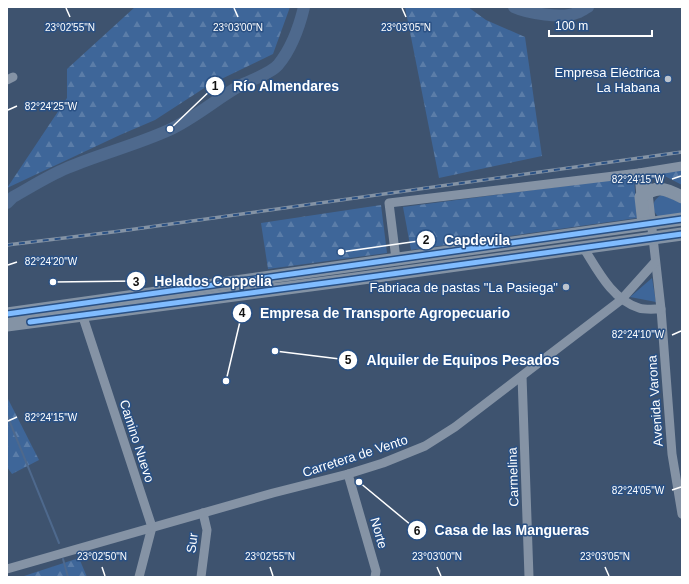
<svg xmlns="http://www.w3.org/2000/svg" width="689" height="584" font-family="Arial,sans-serif">
<style>
.green{fill:#3e6699}
.forest{fill:url(#forest-firs)}
.lines{fill:none;stroke-linecap:round;stroke-linejoin:round}
.stream{stroke:#4e698d;stroke-width:2}
.river{stroke:#4e698d;stroke-width:12}
.minor{stroke:#8593a5;stroke-width:9}
.highway{stroke:#8493a5;stroke-width:13}
.rail-casing{stroke:#8493a5;stroke-width:3.5}
.rail{stroke:#295084;stroke-width:2;stroke-dasharray:6;stroke-linecap:butt}
.cycleway-casing{stroke:#295084;stroke-width:8}
.cycleway{stroke:#80bcff;stroke-width:5}
.ticks{fill:none;stroke:#fff;stroke-width:1.5}
.poi-dot{fill:#bbc3cd;stroke:#295084;stroke-width:1.5}
.labels{text-anchor:middle;dominant-baseline:central;stroke-width:3;stroke-linejoin:round;paint-order:stroke}
.poi-label{font-size:13px;fill:#fff;stroke:#295084;text-anchor:end}
.street-label{font-size:13px;fill:#fff;stroke:#295084}
.ticks-label{font-size:10px;text-anchor:middle;fill:#fff;stroke:#295084;stroke-width:3;stroke-linejoin:round;paint-order:stroke}
.leader{fill:none;stroke:#fff;stroke-width:1.5}
.callout-dot{fill:#fff;stroke:#295084;stroke-width:1.5}
.mark-label{font-size:12px;text-anchor:middle;font-weight:bold;fill:#111}
.callout-label{font-size:14px;text-anchor:middle;font-weight:bold;fill:#fff;stroke:#295084;stroke-width:3;stroke-linejoin:round;paint-order:stroke}
</style>
<defs>
<pattern id="forest-firs" width="22" height="20" patternUnits="userSpaceOnUse"><rect width="22" height="20" fill="#3e6699"/><path d="M5 1l3.5 6h-7zM16 11l3.5 6h-7z" fill="#5b7da8"/></pattern>
</defs>
<rect width="100%" height="100%" fill="#3e536f"/>
<!-- green -->
<g class="green">
<path d="M662,195L682,203V214L659,217C650,210 652,199 662,195Z"/>
<path d="M652,278L656,302L630,297Z"/>
</g>
<!-- forest -->
<g class="forest">
<path d="M135,7H290L273,54L209,85L155,120L120,135L7,188L67,98V69Z"/>
<path d="M405,7H468L486,20L525,37L542,156L439,178Z"/>
<path d="M682,168V185L659,173Z"/>
<path d="M634,177L637,218L411,250L403,207Z"/>
<path d="M381,205L387,253L268,269L261,223Z"/>
<path d="M7,397L39,460L12,474L7,467Z"/>
<path d="M79,558L87,577H21Z"/>
</g>
<g class="lines">
<!-- stream -->
<g class="stream">
<path d="M7,415L59,543"/>
<path d="M63,559L68,577"/>
</g>
<!-- river -->
<g class="river">
<path d="M514,7C527,13 563,19 576,13C580,12 584,9 588,7"/>
<path d="M7,203L13,197C31,187 48,176 67,168C100,154 136,145 169,130C195,118 216,99 241,85C252,80 271,73 278,65C292,48 299,28 304,7"/>
</g>
<!-- minor -->
<g class="minor">
<path d="M7,80L13,77"/>
<path d="M639,173L641,197"/>
<path d="M647,184L661,309L672,454L682,514"/>
<path d="M583,247C597,269 612,300 639,308C645,310 654,309 661,309"/>
<path d="M396,259L389,203L639,173L682,166"/>
<path d="M82,314L152,527L139,577"/>
<path d="M522,376L529,577"/>
<path d="M348,474L376,571L375,577"/>
<path d="M7,569L273,493L348,474L383,463L425,446L455,427L621,300L655,262"/>
<path d="M201,577L207,530L203,513"/>
</g>
<!-- highway -->
<g class="highway">
<path d="M644,224L641,197C657,185 664,188 682,197"/>
<path d="M7,314L682,219"/>
<path d="M7,325L348,280L682,234"/>
</g>
<defs>
<path id="rail" d="M7,245L121,231L682,152"/>
</defs>
<!-- rail casing -->
<use href="#rail" class="rail-casing"/>
<!-- rail -->
<use href="#rail" class="rail"/>
<defs>
<g id="cycleway">
<path d="M7,314L682,219"/>
<path d="M30,322L348,280L682,234"/>
</g>
</defs>
<!-- cycleway casing -->
<use href="#cycleway" class="cycleway-casing"/>
<!-- cycleway -->
<use href="#cycleway" class="cycleway"/>
</g>
<!-- ticks -->
<path class="ticks" d="M66,8L70,17M234,8L238,17M402,8L406,17M8,110L17,106M672,179L681,176M8,265L17,262M672,335L681,331M8,421L17,417M672,490L681,487M102,567L105,576M270,567L273,576M437,567L441,576M605,567L609,576"/>
<!-- markers -->
<g class="poi-dot">
<circle cx="668" cy="79" r="4"/>
<circle cx="566" cy="287" r="4"/>
</g>
<g class="labels">
<!-- poi labels -->
<g class="poi-label">
<text x="660" y="72">Empresa Eléctrica<tspan x="660" dy="15">La Habana</tspan></text>
<text x="558" y="287">Fabriaca de pastas "La Pasiega"</text>
</g>
<!-- street labels -->
<g class="street-label">
<text transform="translate(655 401) rotate(-94)">Avenida Varona</text>
<text transform="translate(137 441) rotate(72)">Camino Nuevo</text>
<text transform="translate(355 456) rotate(-18)">Carretera de Vento</text>
<text transform="translate(513 477) rotate(-92)">Carmelina</text>
<text transform="translate(379 533) rotate(74)">Norte</text>
<text transform="translate(192 543) rotate(-83)">Sur</text>
</g>
</g>
<g class="ticks-label">
<text x="70" y="31">23°02'55"N</text>
<text x="238" y="31">23°03'00"N</text>
<text x="406" y="31">23°03'05"N</text>
<text x="51" y="110">82°24'25"W</text>
<text x="638" y="183">82°24'15"W</text>
<text x="51" y="265">82°24'20"W</text>
<text x="638" y="338">82°24'10"W</text>
<text x="51" y="421">82°24'15"W</text>
<text x="638" y="494">82°24'05"W</text>
<text x="102" y="560">23°02'50"N</text>
<text x="270" y="560">23°02'55"N</text>
<text x="437" y="560">23°03'00"N</text>
<text x="605" y="560">23°03'05"N</text>
</g>
<!-- callouts -->
<path class="leader" d="M170 129L215 86M341 252L426 240M53 282L136 281M226 381L242 313M275 351L348 360M359 482L417 530"/>
<g class="callout-dot">
<circle cx="170" cy="129" r="4"/>
<circle cx="341" cy="252" r="4"/>
<circle cx="53" cy="282" r="4"/>
<circle cx="226" cy="381" r="4"/>
<circle cx="275" cy="351" r="4"/>
<circle cx="359" cy="482" r="4"/>
<circle cx="215" cy="86" r="10"/>
<circle cx="426" cy="240" r="10"/>
<circle cx="136" cy="281" r="10"/>
<circle cx="242" cy="313" r="10"/>
<circle cx="348" cy="360" r="10"/>
<circle cx="417" cy="530" r="10"/>
</g>
<g class="mark-label">
<text x="215" y="90">1</text>
<text x="426" y="244">2</text>
<text x="136" y="286">3</text>
<text x="242" y="317">4</text>
<text x="348" y="364">5</text>
<text x="417" y="535">6</text>
</g>
<g class="callout-label">
<text x="286" y="91">Río Almendares</text>
<text x="477" y="245">Capdevila</text>
<text x="213" y="286">Helados Coppelia</text>
<text x="385" y="318">Empresa de Transporte Agropecuario</text>
<text x="463" y="365">Alquiler de Equipos Pesados</text>
<text x="512" y="535">Casa de las Mangueras</text>
</g>
<!-- border -->
<rect width="689" height="584" fill="none" stroke="#ffffff" stroke-width="16"/>
<!-- scale -->
<path d="M549 30v6h103v-6" fill="none" stroke="#ffffff" stroke-width="2"/>
<text x="555" y="30" font-size="12" fill="#ffffff" stroke="#295084" stroke-width="3" paint-order="stroke">100 m</text>
</svg>
